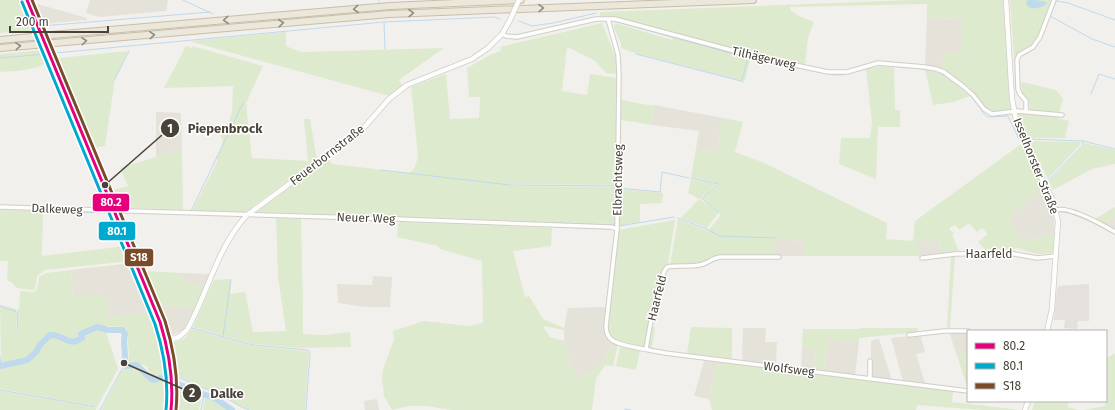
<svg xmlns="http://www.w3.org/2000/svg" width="1115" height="410" font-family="'Fira Sans',sans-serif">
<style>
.residential{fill:#e5e2da}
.industrial{fill:#e4e0dc}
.green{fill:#deeacd}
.water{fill:#bfd9ed}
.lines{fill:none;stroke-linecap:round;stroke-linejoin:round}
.stream{stroke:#bfd9ed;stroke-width:1}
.river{stroke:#bfd9ed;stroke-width:6}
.minor-casing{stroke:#d0cec9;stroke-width:5.5}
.tertiary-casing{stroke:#d0cec9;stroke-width:6}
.secondary-casing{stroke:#d0cdc3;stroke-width:7}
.motorway-casing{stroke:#c8bea9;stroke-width:8}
.minor{stroke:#fdfdfc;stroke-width:3.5}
.tertiary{stroke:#fdfdfc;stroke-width:4.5}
.secondary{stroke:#f7f5ef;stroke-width:5}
.motorway{stroke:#ebe7db;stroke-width:6}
.tertiary-bridge-casing{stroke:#d0cec9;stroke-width:6;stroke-linecap:butt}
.motorway-bridge-casing{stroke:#c8bea9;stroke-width:8;stroke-linecap:butt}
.tertiary-bridge{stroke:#fdfdfc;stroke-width:4.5}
.motorway-bridge{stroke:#ebe7db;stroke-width:6}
.bus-1-casing{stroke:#fff;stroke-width:6}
.bus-2-casing{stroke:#fff;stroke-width:6}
.bus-3-casing{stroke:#fff;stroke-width:6}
.bus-1{stroke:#e5007d;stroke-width:3}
.bus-2{stroke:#00a9ce;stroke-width:3}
.bus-3{stroke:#7a4b2a;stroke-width:3}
.oneway{stroke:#918c81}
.labels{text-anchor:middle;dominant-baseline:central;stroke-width:3;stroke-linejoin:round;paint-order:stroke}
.street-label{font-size:12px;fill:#484238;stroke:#fff}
.leader{fill:none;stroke:#484238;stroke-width:1.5}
.callout-dot{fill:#484238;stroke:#fff;stroke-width:1.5}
.mark-label{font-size:12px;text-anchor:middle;font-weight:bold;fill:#fff}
.callout-label{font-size:13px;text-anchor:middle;font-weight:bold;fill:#484238;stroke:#fff;stroke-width:3;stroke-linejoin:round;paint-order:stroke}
.line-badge{stroke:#fff;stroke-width:1.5}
.badge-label{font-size:11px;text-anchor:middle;font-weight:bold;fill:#fff}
</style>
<rect width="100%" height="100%" fill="#f2f0ec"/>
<!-- residential -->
<g class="residential">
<path d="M90,0H168L166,11L99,17L86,13Z"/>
<path d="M34,3L87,18V20L41,24L33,4Z"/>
<path d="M927,18L962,19L961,54L945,53L942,69L925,65Z"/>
<path d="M654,105L723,118L718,145L722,146L720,153L696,148L699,131L652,125Z"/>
<path d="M156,112L181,113L182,149L156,157Z"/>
<path d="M1042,185L1052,210L1054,221V233L1019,243L1010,219L1013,211L1023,203L1033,197Z"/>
<path d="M1115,215V231L1104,224Z"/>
<path d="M775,239L806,241L805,256H774Z"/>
<path d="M917,241H939L940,253L917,256Z"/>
<path d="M132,263L152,312L107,317L109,302L73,297L71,270Z"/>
<path d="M180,273L210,274L205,286L185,283Z"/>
<path d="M373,276L392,277L390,307H365L338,303L337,284L372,285Z"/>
<path d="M158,306L195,308L184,330L170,336Z"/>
<path d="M606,307L604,326L605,331L614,343L599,368L578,379L569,360L564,341V328L568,308Z"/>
<path d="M743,328H766L765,342H777L776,366L742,362Z"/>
<path d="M949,332L968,333V353H956Z"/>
<path d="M920,335L925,352L916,354L925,383L903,381L891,338Z"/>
<path d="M828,339L859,343L855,375L824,372Z"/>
<path d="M879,339L892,380L871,377V342L873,340Z"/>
<path d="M802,348L816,350L814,370L801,369Z"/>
<path d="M704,361L717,362L714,383H712L709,399L694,396Z"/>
<path d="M377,399L379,410H365L364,401Z"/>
</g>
<!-- industrial -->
<path class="industrial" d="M1089,284V321H1078L1077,329L1064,328L1065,320H1054L1057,289L1059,286Z"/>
<!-- green -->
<g class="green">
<path d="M0,0H24L37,30L0,33Z"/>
<path d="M912,0H1003L1011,109L992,113C985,108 981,101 975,95C966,84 953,77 942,69L944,53L961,54L962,19L927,18V4L790,7L791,11L801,17L814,22L808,38L805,65L751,54L616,17L600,16V12Z"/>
<path d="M1010,0H1052C1048,11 1044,30 1038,38C1030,48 1020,48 1016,59H1014Z"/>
<path d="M602,23L615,56L618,72L614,74L606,73L594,60L567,47L562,91L587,95L590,74L618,78L615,185L511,184L510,186L615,187L613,224L258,212L257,211L329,159L332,164L409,173L414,169L418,157L411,87L446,74L450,119L479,118L480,97H469L467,68L492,54L501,51L500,47Z"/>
<path d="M615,23L672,40L674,36L751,57L744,83L739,81V80L635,53L621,48V43L614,28Z"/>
<path d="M286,32V46L301,52L444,48L399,80L403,86L389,96L192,42V41Z"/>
<path d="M186,46L192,48V46L263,66L246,103L252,158L308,161L304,119H310L317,160L245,212L192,211L218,160L216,158C218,153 224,145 222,139C221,135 219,134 220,130L229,121L232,112L233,86L164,88Z"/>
<path d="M45,50L47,60C42,71 12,71 0,72V54Z"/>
<path d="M128,51L115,79L105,146L93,148L57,60L59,58Z"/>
<path d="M884,66L894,68L895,110H900V127H878L876,179L839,164L841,138H870L872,122L866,69Z"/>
<path d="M925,70C943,72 957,84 970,96L953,102L933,105Z"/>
<path d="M1022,82L1056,90L1063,99L1059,113L1030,110L1029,101L1021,93Z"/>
<path d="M621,100L654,106L652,125L621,120Z"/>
<path d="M1018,113L1058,116V118L1069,121L1065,138H1027L1020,123Z"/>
<path d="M723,118L743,122L735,152L762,162L887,223L886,239L913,241L915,221L1021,144L1042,185C1039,189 1037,193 1034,196C1025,206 1016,203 1010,219L1019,243L1054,233L1053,253L1038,254L1029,252L1018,248L998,251H986L978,242L988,234L982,228L977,232L969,223L960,230L955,225L949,228L954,234L952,235L959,251L940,253L939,241H918L917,256H805L806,241L775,239L774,256L720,255L713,257L701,264L670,265L678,219L708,231L722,214L701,198L720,184L691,177L696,148L720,153L721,146L718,145Z"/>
<path d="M1028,141L1081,142L1080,145L1048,179Z"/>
<path d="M1084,143L1115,150V164L1092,169L1053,190L1049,181L1083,146Z"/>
<path d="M182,149L183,210L117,207L110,191L128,186L120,168Z"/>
<path d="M691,179L717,184L699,199L719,212L707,228L681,218L699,199L688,193Z"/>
<path d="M619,189L663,193L662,203L640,204V222L619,226Z"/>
<path d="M1115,207V215L1104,224L1095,219Z"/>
<path d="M0,210L43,211L42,256L126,246L131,258L130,261L45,270L37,276L35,289L33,290L17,288L10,281H7L8,261H0Z"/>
<path d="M276,218L301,219L303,306V334L325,335L350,332L351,347L300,348L253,344L193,327L214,280L231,279L230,294L245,292L253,332L286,331L278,277Z"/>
<path d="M675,220L668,264L661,274L649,324L646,348L619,343L612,339L607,331L618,230Z"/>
<path d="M400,222L552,228L551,246L513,251L525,297L529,296L543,319L564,328V330L543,326L550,337L564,341L569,360L578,379L599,368L614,343L618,345L613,366L605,365L596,379L592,410H451L427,406H409L392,410L384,396L382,378L383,369L394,340L393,331L424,321L468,326L483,323L482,261L440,249L438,246L397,237L398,224Z"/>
<path d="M951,256H955L950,328H947Z"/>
<path d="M71,270L73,297L104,295L109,302L107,317L152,312L164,348L168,378L162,376L154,377L148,370V367L141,364L130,365L127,363L129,356L127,332L123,327L105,326L107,335L118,369L97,407L0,389V365L1,364L0,305L16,309L17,333H19L17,309H19L20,291L33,292L37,290L39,277L47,273Z"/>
<path d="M144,271L180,273L185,283L205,286L195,308L158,306Z"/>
<path d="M651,327H655L652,348L648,347Z"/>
<path d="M691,327L732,328V359L687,353Z"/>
<path d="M860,328H918V332L859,338V343L828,339L824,372L814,370L816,350L802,348L803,329H859Z"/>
<path d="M192,329L254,346L307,351L309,353L305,410H251L239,406L225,397L193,384L177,375L172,343L184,339Z"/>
<path d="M620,347L640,351L636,370L616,366Z"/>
<path d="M956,353H968V389Z"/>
<path d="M1115,354V410H1083L1105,406L1106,358Z"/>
<path d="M717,362L953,391L952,402L1020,410H981L917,405L916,410H712L709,399L712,382H714Z"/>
<path d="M123,368L130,369L136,368L150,380L160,381L167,383L166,410H101Z"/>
<path d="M178,389L202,397L199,410H178Z"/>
<path d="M0,391L96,408V410H0Z"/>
<path d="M205,398L214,401L228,410H203Z"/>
<path d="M1035,401H1068V407L1079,410H1032Z"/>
</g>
<!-- water -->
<path class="water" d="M1028,0H1035L1047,2L1046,4C1040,9 1029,11 1026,3Z"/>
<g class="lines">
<!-- stream -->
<g class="stream">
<path d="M183,0L213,14"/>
<path d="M379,0V1"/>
<path d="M1056,1L1068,3L1115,20"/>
<path d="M1050,16L1092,39L1115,47"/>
<path d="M519,21L532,26L553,23L596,13"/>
<path d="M614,21L748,58L833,75H842L867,68"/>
<path d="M384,22L385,49"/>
<path d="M42,26L210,12"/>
<path d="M55,53L384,22L494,17L500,19"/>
<path d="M636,54L741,81L742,80L748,58"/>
<path d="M0,58L46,54"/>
<path d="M900,67L909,68"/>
<path d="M914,68L935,71L949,78"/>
<path d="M115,79L129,51"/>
<path d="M1091,94L1099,74L1115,79"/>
<path d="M982,110L983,113L988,117L1008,116L1019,139"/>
<path d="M1028,139L1083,141L1115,149"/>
<path d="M91,163L109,204"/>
<path d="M381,170L510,185L616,186"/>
<path d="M691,178L719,184L704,196"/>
<path d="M1049,180L1082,146L1083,141"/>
<path d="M619,188L660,192L662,172L689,178"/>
<path d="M701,198L721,214"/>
<path d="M61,207L103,208"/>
<path d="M43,211L111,213"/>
<path d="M191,211L243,103"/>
<path d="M245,213L252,208"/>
<path d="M678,218L709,230L719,236L776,238"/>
<path d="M533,222L615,225"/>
<path d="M614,225L617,126"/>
<path d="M619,226L674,217"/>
<path d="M557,227L610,229"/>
<path d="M0,306L17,312L18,333"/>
<path d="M192,328L253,345L308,350L310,353L306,410"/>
<path d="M223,336L231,280"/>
<path d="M0,357L1,366"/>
<path d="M178,377C193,385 209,389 224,397C233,401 239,407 249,410"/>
<path d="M175,383V387"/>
<path d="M0,390L95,407"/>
<path d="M625,409L631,410"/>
<path d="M100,410L123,367L125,365"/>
<path d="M167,410L168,381"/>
<path d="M174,410L175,392"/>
<path d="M201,410L204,395"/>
</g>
<!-- river -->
<path class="river" d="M0,366L27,360L36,352L40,345L50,335C64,334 68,348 82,338L81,334L97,327L108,330H122L125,334C122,344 127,353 124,363L126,366L137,365L151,379L154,380L160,378L178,384L216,399L232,410"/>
<defs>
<g id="minor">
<path d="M608,19L618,55L619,74L617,229L606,326C606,331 608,337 612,340C621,347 653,350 665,353L968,391"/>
<path d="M502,34L506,36L517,37L596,19H615L757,57L828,72H847L878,63L925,67L936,69L944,72L964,87L973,95L984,109L992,114L1017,111L1062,115"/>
<path d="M1026,111V101L1020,94L1018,89L1017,60L1019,55L1033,47L1040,37L1054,0"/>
<path d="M0,207L396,219L611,227L617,229"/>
<path d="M1056,210C1069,206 1103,225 1115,232"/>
<path d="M922,258L955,254L1009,253L1037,258L1056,256"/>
<path d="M909,335L944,331H968"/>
<path d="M646,349C649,332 657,279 667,267C677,265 689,267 699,265C707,264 712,258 720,257H779"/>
<path d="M870,378V361"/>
</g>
<g id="tertiary">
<path d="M1006,0L1012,99L1017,125L1022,138L1052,199L1058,221L1052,309L1047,331"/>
<path d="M166,341L179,337L187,330C208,293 217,247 247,215L360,132L389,99L407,85L472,59L488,48L502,34L510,20"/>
<path d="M1025,410L1028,401"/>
</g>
<path id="secondary" d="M27,0L160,322C169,351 175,380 171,410"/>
<g id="motorway">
<path d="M51,35L390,6L521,0"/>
<path d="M0,40L32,37"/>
<path d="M54,43L390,14L753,0"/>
<path d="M0,48L35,45"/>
</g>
</defs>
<!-- minor casing -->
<use href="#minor" class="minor-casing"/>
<!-- tertiary casing -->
<use href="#tertiary" class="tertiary-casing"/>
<!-- secondary casing -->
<use href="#secondary" class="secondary-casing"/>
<!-- motorway casing -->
<use href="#motorway" class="motorway-casing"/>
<!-- minor -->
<use href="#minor" class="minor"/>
<!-- tertiary -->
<use href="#tertiary" class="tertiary"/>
<!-- secondary -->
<use href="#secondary" class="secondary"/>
<!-- motorway -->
<use href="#motorway" class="motorway"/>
<defs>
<path id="tertiary-bridge" d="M510,20L519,0"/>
<g id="motorway-bridge">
<path d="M32,37L51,35"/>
<path d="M35,45L54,43"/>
</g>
</defs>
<!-- tertiary-bridge casing -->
<use href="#tertiary-bridge" class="tertiary-bridge-casing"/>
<!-- motorway-bridge casing -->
<use href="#motorway-bridge" class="motorway-bridge-casing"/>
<!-- tertiary-bridge -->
<use href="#tertiary-bridge" class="tertiary-bridge"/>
<!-- motorway-bridge -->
<use href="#motorway-bridge" class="motorway-bridge"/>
<defs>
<path id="bus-1" d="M27,0L160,322C169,351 174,380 171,410"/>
<path id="bus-2" d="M22,2L155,324C164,352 169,380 166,410"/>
<path id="bus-3" d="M32,0L165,321C174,350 179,379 176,410"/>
</defs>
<!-- bus-1 casing -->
<use href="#bus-1" class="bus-1-casing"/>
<!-- bus-2 casing -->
<use href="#bus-2" class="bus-2-casing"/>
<!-- bus-3 casing -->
<use href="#bus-3" class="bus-3-casing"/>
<!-- bus-1 -->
<use href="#bus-1" class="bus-1"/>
<!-- bus-2 -->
<use href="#bus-2" class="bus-2"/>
<!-- bus-3 -->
<use href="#bus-3" class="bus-3"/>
</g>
<!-- one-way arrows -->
<defs><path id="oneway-chevron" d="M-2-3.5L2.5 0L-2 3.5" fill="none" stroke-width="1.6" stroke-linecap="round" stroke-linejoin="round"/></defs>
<g class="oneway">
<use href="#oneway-chevron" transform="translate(541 8) rotate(-2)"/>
<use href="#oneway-chevron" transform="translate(356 9) rotate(175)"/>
<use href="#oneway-chevron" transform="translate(411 13) rotate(-3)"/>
<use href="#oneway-chevron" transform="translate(226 20) rotate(175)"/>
<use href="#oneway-chevron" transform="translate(281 23) rotate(-5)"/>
<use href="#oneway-chevron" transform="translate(152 35) rotate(-5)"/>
<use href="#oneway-chevron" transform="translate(84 41) rotate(-5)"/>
<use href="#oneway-chevron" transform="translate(18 46) rotate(-5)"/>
</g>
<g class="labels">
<!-- street labels -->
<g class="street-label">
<text transform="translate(764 58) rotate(13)">Tilhägerweg</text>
<text transform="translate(327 155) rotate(-38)">Feuerbornstraße</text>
<text transform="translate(1036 166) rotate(68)">Isselhorster Straße</text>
<text transform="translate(618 180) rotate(-89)">Elbrachtsweg</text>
<text transform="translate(57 209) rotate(2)">Dalkeweg</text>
<text transform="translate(366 218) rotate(2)">Neuer Weg</text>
<text x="989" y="254">Haarfeld</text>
<text transform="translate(657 298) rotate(-76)">Haarfeld</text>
<text transform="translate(789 369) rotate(7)">Wolfsweg</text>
</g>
</g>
<!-- callouts -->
<path class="leader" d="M105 185L170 128M124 363L192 393"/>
<g class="callout-dot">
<circle cx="105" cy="185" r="4"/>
<circle cx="124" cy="363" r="4"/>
<circle cx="170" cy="128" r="10"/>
<circle cx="192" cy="393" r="10"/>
</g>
<g class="mark-label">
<text x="170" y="133">1</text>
<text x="192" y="397">2</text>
</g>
<g class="callout-label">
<text x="225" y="133">Piepenbrock</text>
<text x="227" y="398">Dalke</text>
</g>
<g class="line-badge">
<rect x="92" y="193" width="38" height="19" rx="4" fill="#e5007d"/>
<rect x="98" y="221" width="38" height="20" rx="4" fill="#00a9ce"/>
<rect x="124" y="248" width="30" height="19" rx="4" fill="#7a4b2a"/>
</g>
<g class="badge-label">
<text x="111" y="206">80.2</text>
<text x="117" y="235">80.1</text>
<text x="139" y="261">S18</text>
</g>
<!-- legend -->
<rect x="967" y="330" width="140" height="72" fill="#ffffff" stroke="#b6b3af"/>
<rect x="975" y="343" width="20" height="6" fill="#e5007d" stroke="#b6b3af"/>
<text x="1003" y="350" font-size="12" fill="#484238">80.2</text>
<rect x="975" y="363" width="20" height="6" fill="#00a9ce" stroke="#b6b3af"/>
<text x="1003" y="370" font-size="12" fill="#484238">80.1</text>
<rect x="975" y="383" width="20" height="6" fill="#7a4b2a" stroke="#b6b3af"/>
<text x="1003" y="390" font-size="12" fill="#484238">S18</text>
<!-- scale -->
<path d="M10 26v6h98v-6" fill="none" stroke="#484238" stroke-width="2"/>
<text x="16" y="26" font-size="12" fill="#484238" stroke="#ffffff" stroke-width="3" paint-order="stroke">200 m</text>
</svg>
